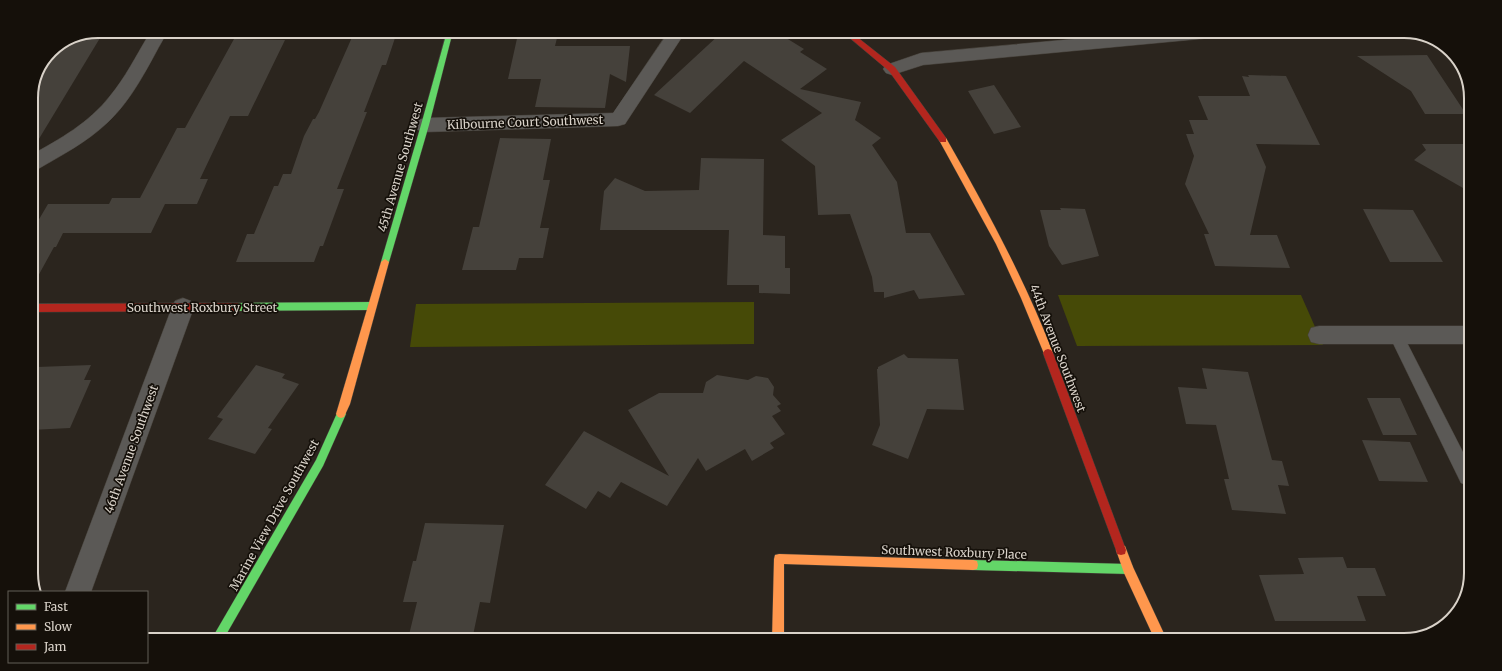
<svg xmlns="http://www.w3.org/2000/svg" width="1502" height="671" font-family="Merriweather,serif">
<style>
.green{fill:#464a07}
.building{fill:#45413b}
.lines{fill:none;stroke-linecap:round;stroke-linejoin:round}
.lane-casing{stroke:#46413a;stroke-width:1}
.street-casing{stroke:#46413a;stroke-width:1}
.fast-casing{stroke:#46413a;stroke-width:1}
.slow-casing{stroke:#46413a;stroke-width:1}
.jam-casing{stroke:#46413a;stroke-width:1}
.lane{fill:#5b5956;fill-rule:evenodd}
.street{fill:#5b5956;fill-rule:evenodd}
.fast{fill:#63d668;fill-rule:evenodd}
.slow{fill:#ff974d;fill-rule:evenodd}
.jam{fill:#b3261e;fill-rule:evenodd}
.labels{text-anchor:middle;dominant-baseline:central;stroke-width:3.5;stroke-linejoin:round;paint-order:stroke}
.street-label{font-size:12px;fill:#d9d2c9;stroke:#15100a}
.rim{fill:none;stroke:#d9d2c9;stroke-width:2}
</style>
<rect width="100%" height="100%" fill="#2b251e"/>
<!-- green -->
<g class="green">
<path d="M1058,295H1301L1323,345L1077,346Z"/>
<path d="M754,302V344L410,347L416,304Z"/>
</g>
<!-- building -->
<g class="building">
<path d="M778,33L804,49L800,52L827,69L800,89L861,102L855,120L881,138L872,145L897,182L906,233H930L965,295L919,299L914,290L884,298V292H874L872,277L850,214L818,215L815,166L781,140L822,113L744,61L690,113L654,95L720,34Z"/>
<path d="M518,34H558L555,46H630L626,82L610,74L605,108L535,107L541,79H508Z"/>
<path d="M353,35H396L386,65H382L364,112H367L337,189H344L323,246H320L314,262H236L247,234H254L274,186H278L283,174H291L304,136L313,119H315L319,112Z"/>
<path d="M100,38L31,152V93L51,50L68,39Z"/>
<path d="M234,39L285,40L248,116H230L200,179H208L197,204H165L151,233H63L56,247H54L31,289V233L48,204H109L112,198H140L177,128H185Z"/>
<path d="M1427,55L1466,114H1425L1411,91L1357,56Z"/>
<path d="M1248,75L1286,76L1320,145L1256,144L1266,167L1250,235H1277L1290,268L1215,266L1204,234H1209L1185,184L1194,156L1186,134H1194L1189,120H1208L1198,96H1250L1242,76L1249,77Z"/>
<path d="M994,85L1021,127L994,134L968,91Z"/>
<path d="M500,138L551,139L543,180H550L540,228H549L543,258H519L516,270H462L473,227H479Z"/>
<path d="M1422,144H1464L1470,154V192L1414,160L1426,150Z"/>
<path d="M701,158L764,159L763,235L785,236V268H790V294L759,293V285H727L729,230H600L604,191L615,178L645,191L699,190Z"/>
<path d="M1060,208L1085,209L1099,256L1062,265L1049,246L1040,210H1061Z"/>
<path d="M1363,209L1413,210L1443,262H1390Z"/>
<path d="M904,354L908,358L958,359L964,410L927,409L908,459L872,445L880,425L877,369H878V367Z"/>
<path d="M91,365L84,380H91L70,428L31,430V379L37,367Z"/>
<path d="M256,365L285,374L282,378L299,384L268,428L272,429L255,454L208,439L223,419L217,417Z"/>
<path d="M1202,368L1248,372L1272,460L1282,461L1289,486L1278,485L1286,514L1232,510L1224,479H1229L1216,425L1186,424L1178,387L1207,389Z"/>
<path d="M717,375L748,380L756,376L768,378L774,387L773,395L781,404L777,406L781,411L772,416L785,434L770,443L774,448L752,461L745,449L706,471L698,458L667,506L621,482L610,498L598,491L586,509L545,485L584,431L669,476L628,410L659,393H703L706,382Z"/>
<path d="M1367,398H1400L1417,435H1383Z"/>
<path d="M1362,440L1410,442L1428,482L1379,481Z"/>
<path d="M425,523L504,525L490,603L480,602L472,640L408,639L417,602H403L413,561H416Z"/>
<path d="M1343,557L1347,568H1375L1386,596H1357L1366,621H1275L1259,575L1304,574L1298,558Z"/>
</g>
<g class="lines">
<defs>
<path id="lane" d="M1396,329L1401,331L1467,460V485L1461,483L1389,335L1391,331Z"/>
<g id="street">
<path d="M1151,32H1218L1216,36L1210,38L923,65L892,75L886,73L883,69L886,65L921,53Z"/>
<path d="M667,34H684L625,124L618,126L425,132L418,130L416,125L418,120L425,118L613,113Z"/>
<path d="M148,36H165C148,66 133,99 107,123C87,142 62,155 38,169L31,171V155C60,139 89,123 110,96C125,78 136,56 148,36Z"/>
<path d="M183,298L191,301L194,307L91,592H65L172,307L175,301Z"/>
<path d="M1319,326H1468V344H1319L1311,342L1308,335L1311,328Z"/>
</g>
<g id="fast">
<path d="M446,35H452L429,125L389,262L385,265L381,262L421,125Z"/>
<path d="M372,302L375,303L376,306L375,309L372,310L237,311L234,310L233,307L234,304L237,303Z"/>
<path d="M341,410L344,411L346,414L323,466L223,640H211L316,460L338,411Z"/>
<path d="M973,560L1128,564L1132,565L1133,569L1132,573L1128,574L973,570L969,569L968,565L969,561Z"/>
</g>
<g id="slow">
<path d="M943,137L946,138C986,208 1024,278 1053,353L1051,356L1048,357L1045,356L1021,298L996,244L939,140Z"/>
<path d="M385,259L389,262L350,404L344,417L341,418L338,417L336,414L381,262Z"/>
<path d="M1121,545L1125,546L1133,567L1167,640H1155L1124,573L1116,550L1117,546Z"/>
<path d="M779,554L973,560L977,561L978,565L977,569L973,570L784,564V640H772L774,559L775,555Z"/>
</g>
<g id="jam">
<path d="M844,33H852L895,67L946,138V142H940L889,71Z"/>
<path d="M237,303L240,304L241,307L240,310L237,311L31,312V304Z"/>
<path d="M1048,349L1051,350L1053,353L1126,550L1125,554L1121,555L1117,554L1116,550L1043,353L1045,350Z"/>
</g>
</defs>
<!-- lane casing -->
<use href="#lane" class="lane-casing"/>
<!-- street casing -->
<use href="#street" class="street-casing"/>
<!-- fast casing -->
<use href="#fast" class="fast-casing"/>
<!-- slow casing -->
<use href="#slow" class="slow-casing"/>
<!-- jam casing -->
<use href="#jam" class="jam-casing"/>
<!-- lane -->
<use href="#lane" class="lane"/>
<!-- street -->
<use href="#street" class="street"/>
<!-- fast -->
<use href="#fast" class="fast"/>
<!-- slow -->
<use href="#slow" class="slow"/>
<!-- jam -->
<use href="#jam" class="jam"/>
</g>
<g class="labels">
<!-- street labels -->
<g class="street-label">
<text transform="translate(525 122) rotate(-2)">Kilbourne Court Southwest</text>
<text transform="translate(400 167) rotate(-74)">45th Avenue Southwest</text>
<text x="202" y="307">Southwest Roxbury Street</text>
<text transform="translate(1058 348) rotate(69)">44th Avenue Southwest</text>
<text transform="translate(131 449) rotate(-70)">46th Avenue Southwest</text>
<text transform="translate(274 515) rotate(-61)">Marine View Drive Southwest</text>
<text transform="translate(954 552) rotate(2)">Southwest Roxbury Place</text>
</g>
</g>
<!-- crop -->
<path d="M0 0H1502V671H0ZM98 38H1404A60 60 0 0 1 1464 98V573A60 60 0 0 1 1404 633H98A60 60 0 0 1 38 573V98A60 60 0 0 1 98 38Z" fill="#15100a" fill-rule="evenodd"/>
<path class="rim" d="M98 38H1404A60 60 0 0 1 1464 98V573A60 60 0 0 1 1404 633H98A60 60 0 0 1 38 573V98A60 60 0 0 1 98 38Z"/>
<!-- legend -->
<rect x="8" y="591" width="140" height="72" fill="#15100a" stroke="#635e56"/>
<rect x="16" y="604" width="20" height="6" fill="#63d668" stroke="#635e56"/>
<text x="44" y="611" font-size="12" fill="#d9d2c9">Fast</text>
<rect x="16" y="624" width="20" height="6" fill="#ff974d" stroke="#635e56"/>
<text x="44" y="631" font-size="12" fill="#d9d2c9">Slow</text>
<rect x="16" y="644" width="20" height="6" fill="#b3261e" stroke="#635e56"/>
<text x="44" y="651" font-size="12" fill="#d9d2c9">Jam</text>
</svg>
